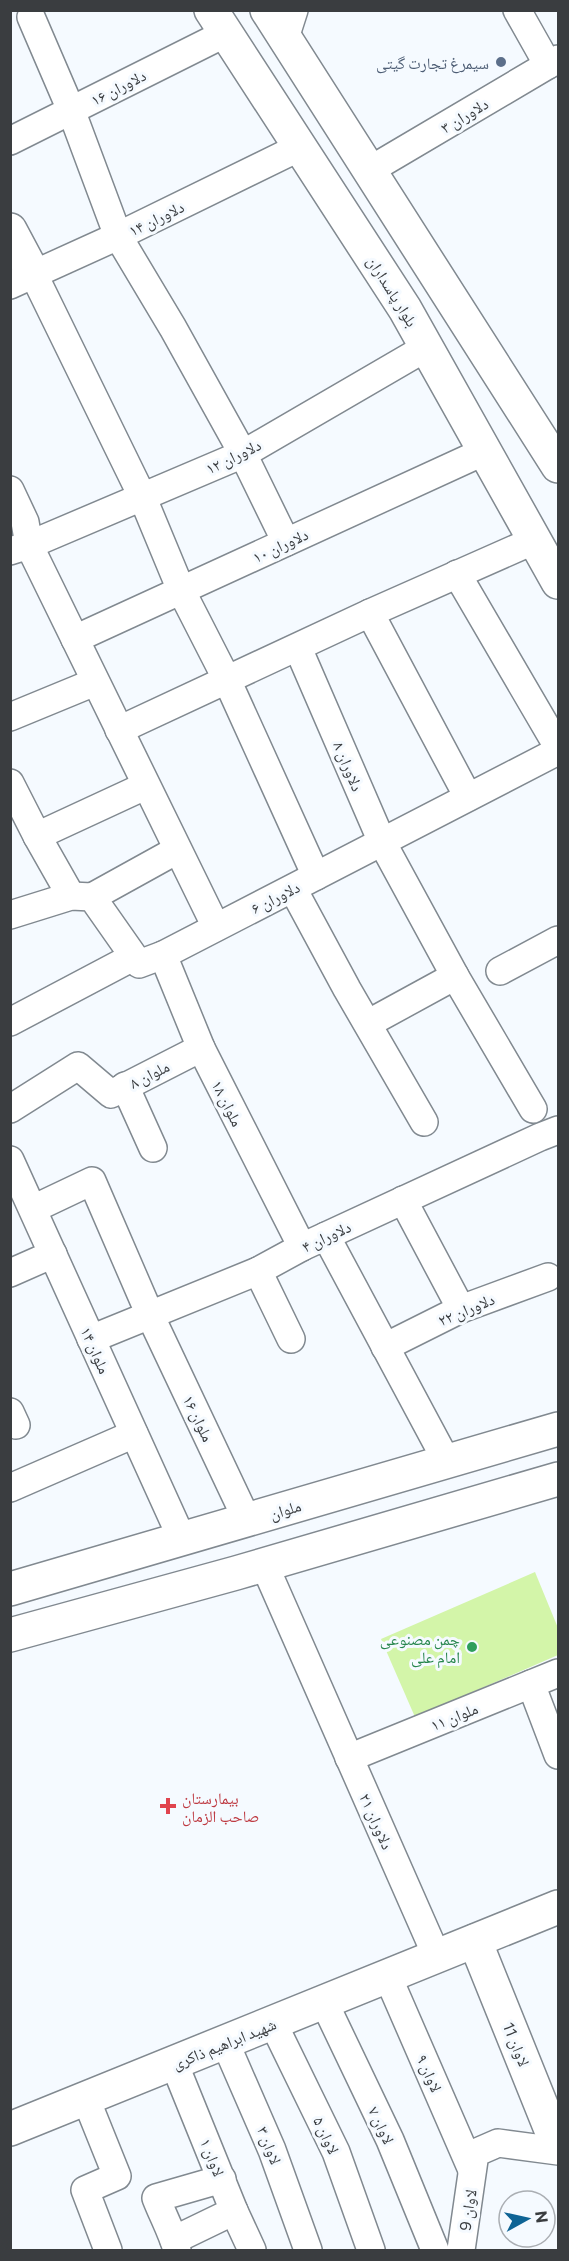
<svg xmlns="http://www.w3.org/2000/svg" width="569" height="2261" font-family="Commissioner,'Noto Naskh Arabic',sans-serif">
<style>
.green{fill:#d3f5a9}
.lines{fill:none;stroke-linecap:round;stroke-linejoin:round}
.minor-casing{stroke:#818990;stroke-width:30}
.tertiary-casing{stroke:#818990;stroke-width:36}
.secondary-casing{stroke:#818990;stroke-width:36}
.primary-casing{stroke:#818990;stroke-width:36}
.minor{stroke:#fff;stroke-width:27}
.tertiary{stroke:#fff;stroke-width:33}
.secondary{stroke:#fff;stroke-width:33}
.primary{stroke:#fff;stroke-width:33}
.service-dot{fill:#5c6f8a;stroke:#f5faff;stroke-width:2}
.leisure-dot{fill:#2e9e5b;stroke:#f5faff;stroke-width:2}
.health-dot{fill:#e0444e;stroke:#f5faff;stroke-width:2}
.labels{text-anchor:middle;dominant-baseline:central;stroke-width:6;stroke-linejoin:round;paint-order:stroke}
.service-label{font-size:16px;fill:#4e5e75;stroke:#f5faff;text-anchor:end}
.street-label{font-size:16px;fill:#3a3d40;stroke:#f5faff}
.leisure-label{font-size:16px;fill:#27864d;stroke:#f5faff;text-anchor:end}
.health-label{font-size:16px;fill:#be3a42;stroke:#f5faff;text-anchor:start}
</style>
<rect width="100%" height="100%" fill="#f5faff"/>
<!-- green -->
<path class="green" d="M535,1572L558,1628V1655L415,1717L381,1639Z"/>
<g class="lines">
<defs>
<g id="minor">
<path d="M517,10L548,65"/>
<path d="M31,17L71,110L118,236L173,328L243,454L286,542"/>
<path d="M285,38L294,10"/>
<path d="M10,141L226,33"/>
<path d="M370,170L558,59"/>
<path d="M34,275L142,496L181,590L227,680L316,876"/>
<path d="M10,285L118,236L300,147"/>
<path d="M10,490L25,522L29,545L243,454L427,347"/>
<path d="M10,551L29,545L216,927"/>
<path d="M457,574L558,747"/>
<path d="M370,613L468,797"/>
<path d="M75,639L485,451"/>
<path d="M298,648L382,842L455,976L533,1109"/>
<path d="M10,717L95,682"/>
<path d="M119,730L370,613L535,540"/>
<path d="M10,783L37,836L71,896"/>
<path d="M37,836L145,786"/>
<path d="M293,889L347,989L424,1122"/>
<path d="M92,897L177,850"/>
<path d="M10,915L71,896L92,897L139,964L163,955L558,751"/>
<path d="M163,955L201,1048L302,1247"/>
<path d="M500,971L558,940"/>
<path d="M10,1022L133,957"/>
<path d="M369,1023L455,976"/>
<path d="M125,1086L153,1148"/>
<path d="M10,1109L78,1066L111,1094L201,1048"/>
<path d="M10,1160L182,1539"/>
<path d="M403,1200L461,1309"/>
<path d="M33,1209L92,1181L150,1315L247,1520"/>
<path d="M326,1236L447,1462"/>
<path d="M258,1271L291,1339"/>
<path d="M10,1273L53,1254"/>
<path d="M91,1339L258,1271L302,1247L540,1137L558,1130"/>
<path d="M385,1347L461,1309L548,1277"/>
<path d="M10,1412L16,1425"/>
<path d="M10,1488L134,1434"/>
<path d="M264,1564L437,1957"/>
<path d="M531,1684L558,1755"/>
<path d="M349,1758L558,1673"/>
<path d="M388,1977L472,2170"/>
<path d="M324,2002L390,2140L435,2250"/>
<path d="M273,2023L336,2152L371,2250"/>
<path d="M225,2042L272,2150L308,2250"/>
<path d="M174,2063L234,2211L252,2250"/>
<path d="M86,2099L117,2176L85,2190L108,2250"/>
<path d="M174,2240L234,2211"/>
<path d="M177,2250C172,2232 163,2216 156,2198L222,2179"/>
<path d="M461,2250L475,2153L498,2143L558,2151"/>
</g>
<g id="tertiary">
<path d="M10,230L34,275"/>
<path d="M475,1941L558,2147"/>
<path d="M10,2129L558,1907"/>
</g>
<g id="secondary">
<path d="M10,1589L558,1429"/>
<path d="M10,1635L236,1573L558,1479"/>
</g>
<g id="primary">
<path d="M211,10L405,309L558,582"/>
<path d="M267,10L558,466"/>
</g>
</defs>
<!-- minor casing -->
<use href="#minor" class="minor-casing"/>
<!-- tertiary casing -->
<use href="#tertiary" class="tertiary-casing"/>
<!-- secondary casing -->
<use href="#secondary" class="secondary-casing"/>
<!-- primary casing -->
<use href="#primary" class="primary-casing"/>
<!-- minor -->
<use href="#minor" class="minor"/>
<!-- tertiary -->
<use href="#tertiary" class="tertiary"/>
<!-- secondary -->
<use href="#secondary" class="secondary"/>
<!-- primary -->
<use href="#primary" class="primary"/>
</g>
<!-- markers -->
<circle class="service-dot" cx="501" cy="62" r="6"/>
<circle class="leisure-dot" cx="472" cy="1647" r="6"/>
<path class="health-dot" d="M165 1797h6v6h6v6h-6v6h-6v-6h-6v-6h6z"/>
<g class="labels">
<!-- service labels -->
<g class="service-label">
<text x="489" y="62">سیمرغ تجارت گیتی</text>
</g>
<!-- street labels -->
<g class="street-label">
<text transform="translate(118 87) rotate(-27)">دلاوران ۱۶</text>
<text transform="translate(464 115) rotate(-31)">دلاوران ۳</text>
<text transform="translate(156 218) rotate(-26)">دلاوران ۱۴</text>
<text transform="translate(393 291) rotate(58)">بلوار پاسداران</text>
<text transform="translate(233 456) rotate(-26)">دلاوران ۱۲</text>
<text transform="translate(280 545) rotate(-25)">دلاوران ۱۰</text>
<text transform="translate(349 766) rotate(67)">دلاوران ۸</text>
<text transform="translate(275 897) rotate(-27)">دلاوران ۶</text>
<text transform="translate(149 1074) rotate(-27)">ملوان ۸</text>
<text transform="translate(228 1103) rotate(63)">ملوان ۱۸</text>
<text transform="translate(326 1236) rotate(-25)">دلاوران ۴</text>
<text transform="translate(466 1309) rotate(-23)">دلاوران ۲۲</text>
<text transform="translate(96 1350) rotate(66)">ملوان ۱۴</text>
<text transform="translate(199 1418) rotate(64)">ملوان ۱۶</text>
<text transform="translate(285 1509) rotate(-17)">ملوان</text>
<text transform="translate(454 1716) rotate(-22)">ملوان ۱۱</text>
<text transform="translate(377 1821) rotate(66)">دلاوران ۲۱</text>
<text transform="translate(224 2043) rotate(-22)">شهید ابراهیم ذاکری</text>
<text transform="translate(517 2044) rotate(68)">لاوان 11</text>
<text transform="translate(430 2073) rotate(66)">لاوان ۹</text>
<text transform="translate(382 2125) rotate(65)">لاوان ۷</text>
<text transform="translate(327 2135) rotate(65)">لاوان ۵</text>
<text transform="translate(270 2145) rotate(68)">لاوان ۳</text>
<text transform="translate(213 2157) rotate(68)">لاوان ۱</text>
<text transform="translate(467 2210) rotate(-81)">لاوان 9</text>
</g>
<!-- leisure labels -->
<g class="leisure-label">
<text x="460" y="1638">چمن مصنوعی<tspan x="460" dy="18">امام علی</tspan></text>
</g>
<!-- health labels -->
<g class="health-label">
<text x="182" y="1797">بیمارستان<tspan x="182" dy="18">صاحب الزمان</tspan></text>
</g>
</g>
<!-- border -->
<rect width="569" height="2261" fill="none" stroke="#3a3d40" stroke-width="24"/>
<!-- north arrow -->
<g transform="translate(527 2219) rotate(82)"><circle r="28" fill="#f5faff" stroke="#aaaeb3" stroke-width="1.5"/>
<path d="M0-4.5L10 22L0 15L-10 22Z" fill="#0f6495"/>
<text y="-9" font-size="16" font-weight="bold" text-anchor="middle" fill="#3a3d40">N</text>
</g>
</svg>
